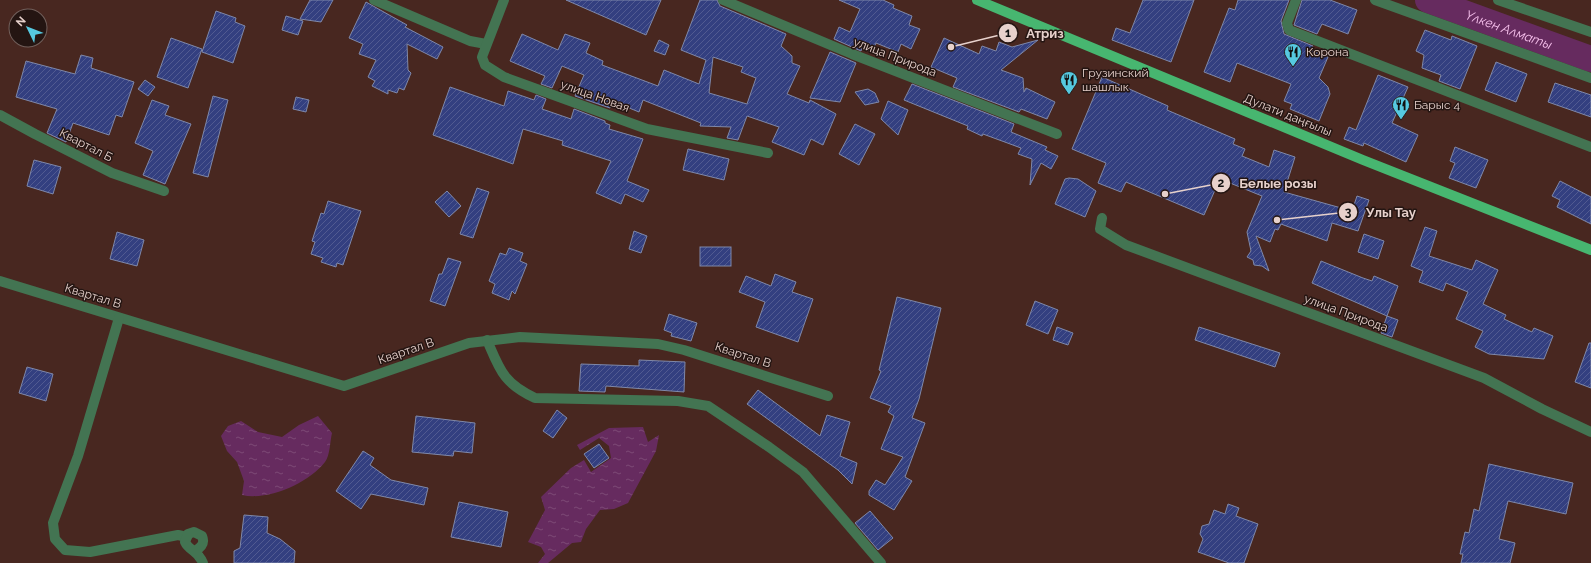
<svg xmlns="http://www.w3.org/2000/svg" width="1591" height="563" font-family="Raleway,sans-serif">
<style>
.water{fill:url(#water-ripples)}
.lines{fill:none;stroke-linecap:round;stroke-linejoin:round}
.river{stroke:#662b5f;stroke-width:26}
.building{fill:url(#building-hatch);stroke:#7f88a9;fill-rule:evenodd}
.minor{stroke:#437452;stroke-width:10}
.major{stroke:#47b670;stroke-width:10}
.labels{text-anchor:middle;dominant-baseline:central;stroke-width:3;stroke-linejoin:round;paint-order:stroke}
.poi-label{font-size:12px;fill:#e7d1cc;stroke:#241512;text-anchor:start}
.street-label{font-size:12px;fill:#e7d1cc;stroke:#241512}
.water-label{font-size:13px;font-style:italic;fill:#f7c1ed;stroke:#241512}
.leader{fill:none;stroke:#e7d1cc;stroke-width:1.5}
.callout-dot{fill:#e7d1cc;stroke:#241512;stroke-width:1.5}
.mark-label{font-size:12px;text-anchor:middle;font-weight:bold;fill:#111}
.callout-label{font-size:13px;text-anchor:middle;font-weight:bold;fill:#e7d1cc;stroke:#241512;stroke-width:3;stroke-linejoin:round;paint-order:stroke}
</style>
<defs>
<pattern id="water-ripples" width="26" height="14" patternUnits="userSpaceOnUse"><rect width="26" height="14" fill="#662b5f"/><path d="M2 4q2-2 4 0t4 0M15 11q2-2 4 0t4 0" fill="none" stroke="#7c4975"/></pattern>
<pattern id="building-hatch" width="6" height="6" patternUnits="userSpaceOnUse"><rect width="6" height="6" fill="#333f80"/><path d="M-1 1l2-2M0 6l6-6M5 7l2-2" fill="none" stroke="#515a91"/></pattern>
</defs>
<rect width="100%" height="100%" fill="#482720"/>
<!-- water -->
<g class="water">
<path d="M318,416L332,433C330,441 330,456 325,462C309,483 268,501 242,495L244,481L237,462L227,451L221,436L228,426L241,421L258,432L282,437L299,425Z"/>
<path d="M643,427L648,442L659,435L656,451L628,503L614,509L600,510L586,529L581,542L572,543L548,563H538L545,554L541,547L528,542L545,510L541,497L571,468L584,460L591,472L611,458L609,446L599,438L580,450L577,445L609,428Z"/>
</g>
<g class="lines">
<!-- river -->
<path class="river" id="s1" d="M1428,0L1591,59"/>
</g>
<!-- building -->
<g class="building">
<path d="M310,0H333L321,22L300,19Z"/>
<path d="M566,0H661L646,35Z"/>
<path d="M700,0H717L720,6L786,34L781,46L792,56V63L800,66L787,94L809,103L810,100L836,114L823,145L811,139L804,155L772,142L779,127L747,116L738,140L727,138L731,127L700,126L701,123L643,100L639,112L612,101L610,108L575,96L584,75L562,66L552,88L541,84L545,76L510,61L522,34L558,50L565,34L590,43L586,53L603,61L602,65L658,86L664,70L699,84L706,60L681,50ZM713,57L743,67L741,72L756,78L747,104L709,93Z"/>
<path d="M839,0H883L894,5L893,8L912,16L909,25L920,29L911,49L901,44L898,52L876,43L872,52L862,48L861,51L834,39L839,27L850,32L860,9Z"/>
<path d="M1143,0H1194L1171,62L1112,40L1116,28L1130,33Z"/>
<path d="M1238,0H1289L1281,21L1284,34L1313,46L1311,50L1328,57L1319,78L1328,87L1330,94L1319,121L1290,109L1292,104L1284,101L1291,84L1237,63L1230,82L1204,72L1229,8L1235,10Z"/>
<path d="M1302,0H1330L1357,10L1348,34L1322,24L1317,34L1294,25Z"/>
<path d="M366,2L407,25L405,27L443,47L437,59L407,44L408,70L411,73L404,90L399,88L397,93L388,90V94L372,86L375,81L368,77L376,60L359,54L363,44L349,38Z"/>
<path d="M216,11L236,18L235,22L245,26L233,63L202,52Z"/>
<path d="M286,16L303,21L298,35L282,30Z"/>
<path d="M1425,30L1451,40L1452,36L1477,46L1460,89L1439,81L1441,75L1422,68L1424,55L1416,51Z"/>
<path d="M171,38L202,49L188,88L157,77Z"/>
<path d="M944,38L979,54L982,46L996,51L999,42L1012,47L1038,40L1001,70L1023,78L1024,92L1026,88L1055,102L1047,119L1021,109L1019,112L953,87L957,78L931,67Z"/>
<path d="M659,40L669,45L665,55L654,51Z"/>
<path d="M830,52L856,63L840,102L810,98Z"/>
<path d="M81,55L93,58L91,68L134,82L122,117L116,115L109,135L73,123L66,142L47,133L57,109L16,97L26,61L75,74Z"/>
<path d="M1496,62L1527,74L1516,102L1485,90Z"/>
<path d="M1378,75L1408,87L1392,123L1418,135L1406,162L1364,143L1363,146L1344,139L1349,127L1356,130Z"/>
<path d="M1102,77L1168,106L1167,110L1235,139L1233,144L1245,149L1242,156L1269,167L1274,150L1295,157L1284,192L1352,211L1357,196L1369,200L1358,231L1332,223L1327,241L1281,224L1278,230L1275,229L1270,242L1256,236L1269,271L1262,266L1254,265L1253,260L1247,257L1251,251L1247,232L1262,196L1230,183L1229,186L1219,181L1204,215L1126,182L1121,192L1098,183L1106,163L1072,149Z"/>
<path d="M145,80L155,87L148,96L138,89Z"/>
<path d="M1555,83L1591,95V117L1548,102Z"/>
<path d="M912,84L1014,124L1011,132L1047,147L1045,150L1058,156L1051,169L1041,163L1030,185L1032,159L1018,154L1021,148L983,134L982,136L967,129L968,126L904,100Z"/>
<path d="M450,87L504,106L508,91L534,100L536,95L546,99L542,109L571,119L574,109L605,121V123L610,125L609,129L643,139L627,181L649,190L643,202L625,194L621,204L596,193L611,161L562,145L563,141L523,129L513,164L433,135Z"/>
<path d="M868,89L875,93L879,102L865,105L855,92Z"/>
<path d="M213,96L228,100L208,177L193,173Z"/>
<path d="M296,97L309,100L306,112L293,109Z"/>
<path d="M152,100L169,106L165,115L191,124L165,184L143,175L153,151L135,143Z"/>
<path d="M888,101L908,110L898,135L881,119Z"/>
<path d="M855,124L875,134L859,165L839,154Z"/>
<path d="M1455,147L1488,160L1476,188L1449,178L1455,163L1450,161Z"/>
<path d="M688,149L729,159L724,180L683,170Z"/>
<path d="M34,160L61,167L53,194L27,186Z"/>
<path d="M1069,178L1078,179L1096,191L1085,217L1055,204L1065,179Z"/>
<path d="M1560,181L1591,197V224L1557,207L1560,200L1552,196Z"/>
<path d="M477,188L489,192L473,238L460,234Z"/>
<path d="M447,191L461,206L449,217L435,202Z"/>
<path d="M328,201L361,211L343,265L337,263L336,267L321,262L323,258L311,254L315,242L312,241L321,213L324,214Z"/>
<path d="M1425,227L1437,231L1429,256L1472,270L1476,260L1498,270L1483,304L1506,315L1504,319L1532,332L1534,328L1553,336L1544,359L1489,354L1475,347L1483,331L1456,319L1468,292L1446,283L1443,291L1419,282L1423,271L1411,266Z"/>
<path d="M634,231L647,236L641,253L629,249Z"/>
<path d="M117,232L144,240L137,266L110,259Z"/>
<path d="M1364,234L1384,241L1378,259L1358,252Z"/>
<rect x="700" y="247" width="31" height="19"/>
<path d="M509,248L523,253L520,261L527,264L515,294L512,291L509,300L492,293L495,284L489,281L500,253L506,255Z"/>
<path d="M448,258L461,262L445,306L430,301L439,274H442Z"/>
<path d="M1321,261L1363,278L1372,281L1374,276L1398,286L1387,316L1312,283Z"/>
<path d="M775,274L796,282L792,292L813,299L798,342L756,327L765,302L739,292L746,276L771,286Z"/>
<path d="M897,297L941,308L919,399L912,418L925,423L905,477L912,481L894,510L869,495V491L876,480L885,485L903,457L881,449L894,416L888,412L891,406L870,398L881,371L879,370Z"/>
<path d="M1035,301L1058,310L1048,334L1026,325Z"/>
<path d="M669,314L697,323L691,341L671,336L672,333L664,330Z"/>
<path d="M1387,316L1398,320L1392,337L1381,333Z"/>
<path d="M1057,327L1073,333L1068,345L1053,340Z"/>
<path d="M1199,327L1280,353L1275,367L1195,340Z"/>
<path d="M1589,343H1591V388L1575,382Z"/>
<path d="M639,360L685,362L684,392L606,386L605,392L579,391L581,364L639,366Z"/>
<path d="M27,367L53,374L46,401L19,393Z"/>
<path d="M758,390L820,436L827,415L850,422L840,456L857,463L852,484L838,470L747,404Z"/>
<path d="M557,410L567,418L553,438L543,431Z"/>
<path d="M416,416L475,423L472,453L454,451L453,456L412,452Z"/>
<path d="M599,444L609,458L594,468L584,454Z"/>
<path d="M363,451L374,458L370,465L391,480L428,488L424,505L371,494L361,509L336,491Z"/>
<path d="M1489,464L1573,483L1566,514L1508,501L1499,539L1515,543L1510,563H1461L1463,554H1460L1465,532L1469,533L1474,509L1479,511Z"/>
<path d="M459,502L508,512L501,547L451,537Z"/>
<path d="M1228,504L1239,508L1236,516L1258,524L1244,563H1229L1198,552L1203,539L1200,534L1202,526L1209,524L1214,510L1225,514Z"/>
<path d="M870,511L893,538L878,550L855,523Z"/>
<path d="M244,515L268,517L267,533L280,539L295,551L294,563H234V551L240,548Z"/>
</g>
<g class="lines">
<!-- minor -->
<g class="minor">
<path d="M374,0L470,41L486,44"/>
<path d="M504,0L482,57L485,65L504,77L647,129L768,153"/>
<path d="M723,0L852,54L1057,134"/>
<path d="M1296,0L1287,23L1289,30L1591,147"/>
<path d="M1375,0L1591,78"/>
<path d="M1498,0L1591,32"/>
<path d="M0,115L35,134L112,173L164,191"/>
<path d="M1102,218L1100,229L1126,245L1484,378L1542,409L1591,432"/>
<path d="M0,281L344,386L469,343L520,337L658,344L684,350L828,396"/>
<path d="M119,318L78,456L53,523L55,539L65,550L90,552L178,535L187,537"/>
<path d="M487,340C500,370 503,383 535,398L678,401L708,406L769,447L803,472L881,563"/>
<path d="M195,551C202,547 205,543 202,536L194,532L188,534L185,542C189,551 198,550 203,563"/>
</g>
<!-- major -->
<path class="major" d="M977,0L1363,160L1591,250"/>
</g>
<!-- icons -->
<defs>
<symbol id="restaurant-pin" viewBox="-11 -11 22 30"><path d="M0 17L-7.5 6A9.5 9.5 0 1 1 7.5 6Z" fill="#56c9e0" stroke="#241512"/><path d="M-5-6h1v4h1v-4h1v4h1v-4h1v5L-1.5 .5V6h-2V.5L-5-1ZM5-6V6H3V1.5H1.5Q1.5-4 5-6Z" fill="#111"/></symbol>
</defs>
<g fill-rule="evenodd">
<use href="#restaurant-pin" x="1283" y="42" width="20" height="27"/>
<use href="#restaurant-pin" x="1059" y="70" width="20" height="27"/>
<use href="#restaurant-pin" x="1391" y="95" width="20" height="27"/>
</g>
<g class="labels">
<!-- poi labels -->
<g class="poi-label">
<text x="1306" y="52">Корона</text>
<text x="1082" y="73">Грузинский<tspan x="1082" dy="14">шашлык</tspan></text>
<text x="1414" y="105">Барыс 4</text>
</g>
<!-- street labels -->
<g class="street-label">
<text transform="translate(895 57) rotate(21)">улица Природа</text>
<text transform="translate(595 96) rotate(20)">улица Новая</text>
<text transform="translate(1288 115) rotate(22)">Дулати даңғылы</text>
<text transform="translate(86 145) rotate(27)">Квартал Б</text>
<text transform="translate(93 296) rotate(17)">Квартал В</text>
<text transform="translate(1346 313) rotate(20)">улица Природа</text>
<text transform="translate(406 351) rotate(-19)">Квартал В</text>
<text transform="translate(743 355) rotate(18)">Квартал В</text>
</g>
<!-- water labels -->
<g class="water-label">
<text stroke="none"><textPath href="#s1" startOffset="86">Үлкен Алматы</textPath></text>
</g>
</g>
<!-- callouts -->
<path class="leader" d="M951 47L1008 33M1165 194L1221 183M1277 220L1348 212"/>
<g class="callout-dot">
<circle cx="951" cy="47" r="4"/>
<circle cx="1165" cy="194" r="4"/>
<circle cx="1277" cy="220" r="4"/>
<circle cx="1008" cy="33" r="10"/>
<circle cx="1221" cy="183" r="10"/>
<circle cx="1348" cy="212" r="10"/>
</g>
<g class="mark-label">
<text x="1008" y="37">1</text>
<text x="1221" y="187">2</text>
<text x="1348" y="216">3</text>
</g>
<g class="callout-label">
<text x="1045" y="38">Атриз</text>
<text x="1278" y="188">Белые розы</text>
<text x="1391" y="217">Улы Тау</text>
</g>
<!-- north arrow -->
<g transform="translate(28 28) rotate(313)"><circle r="19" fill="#241512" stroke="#72605c"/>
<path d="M0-3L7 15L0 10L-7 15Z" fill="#56c9e0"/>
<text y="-6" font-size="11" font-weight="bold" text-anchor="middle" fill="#e7d1cc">N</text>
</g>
</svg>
